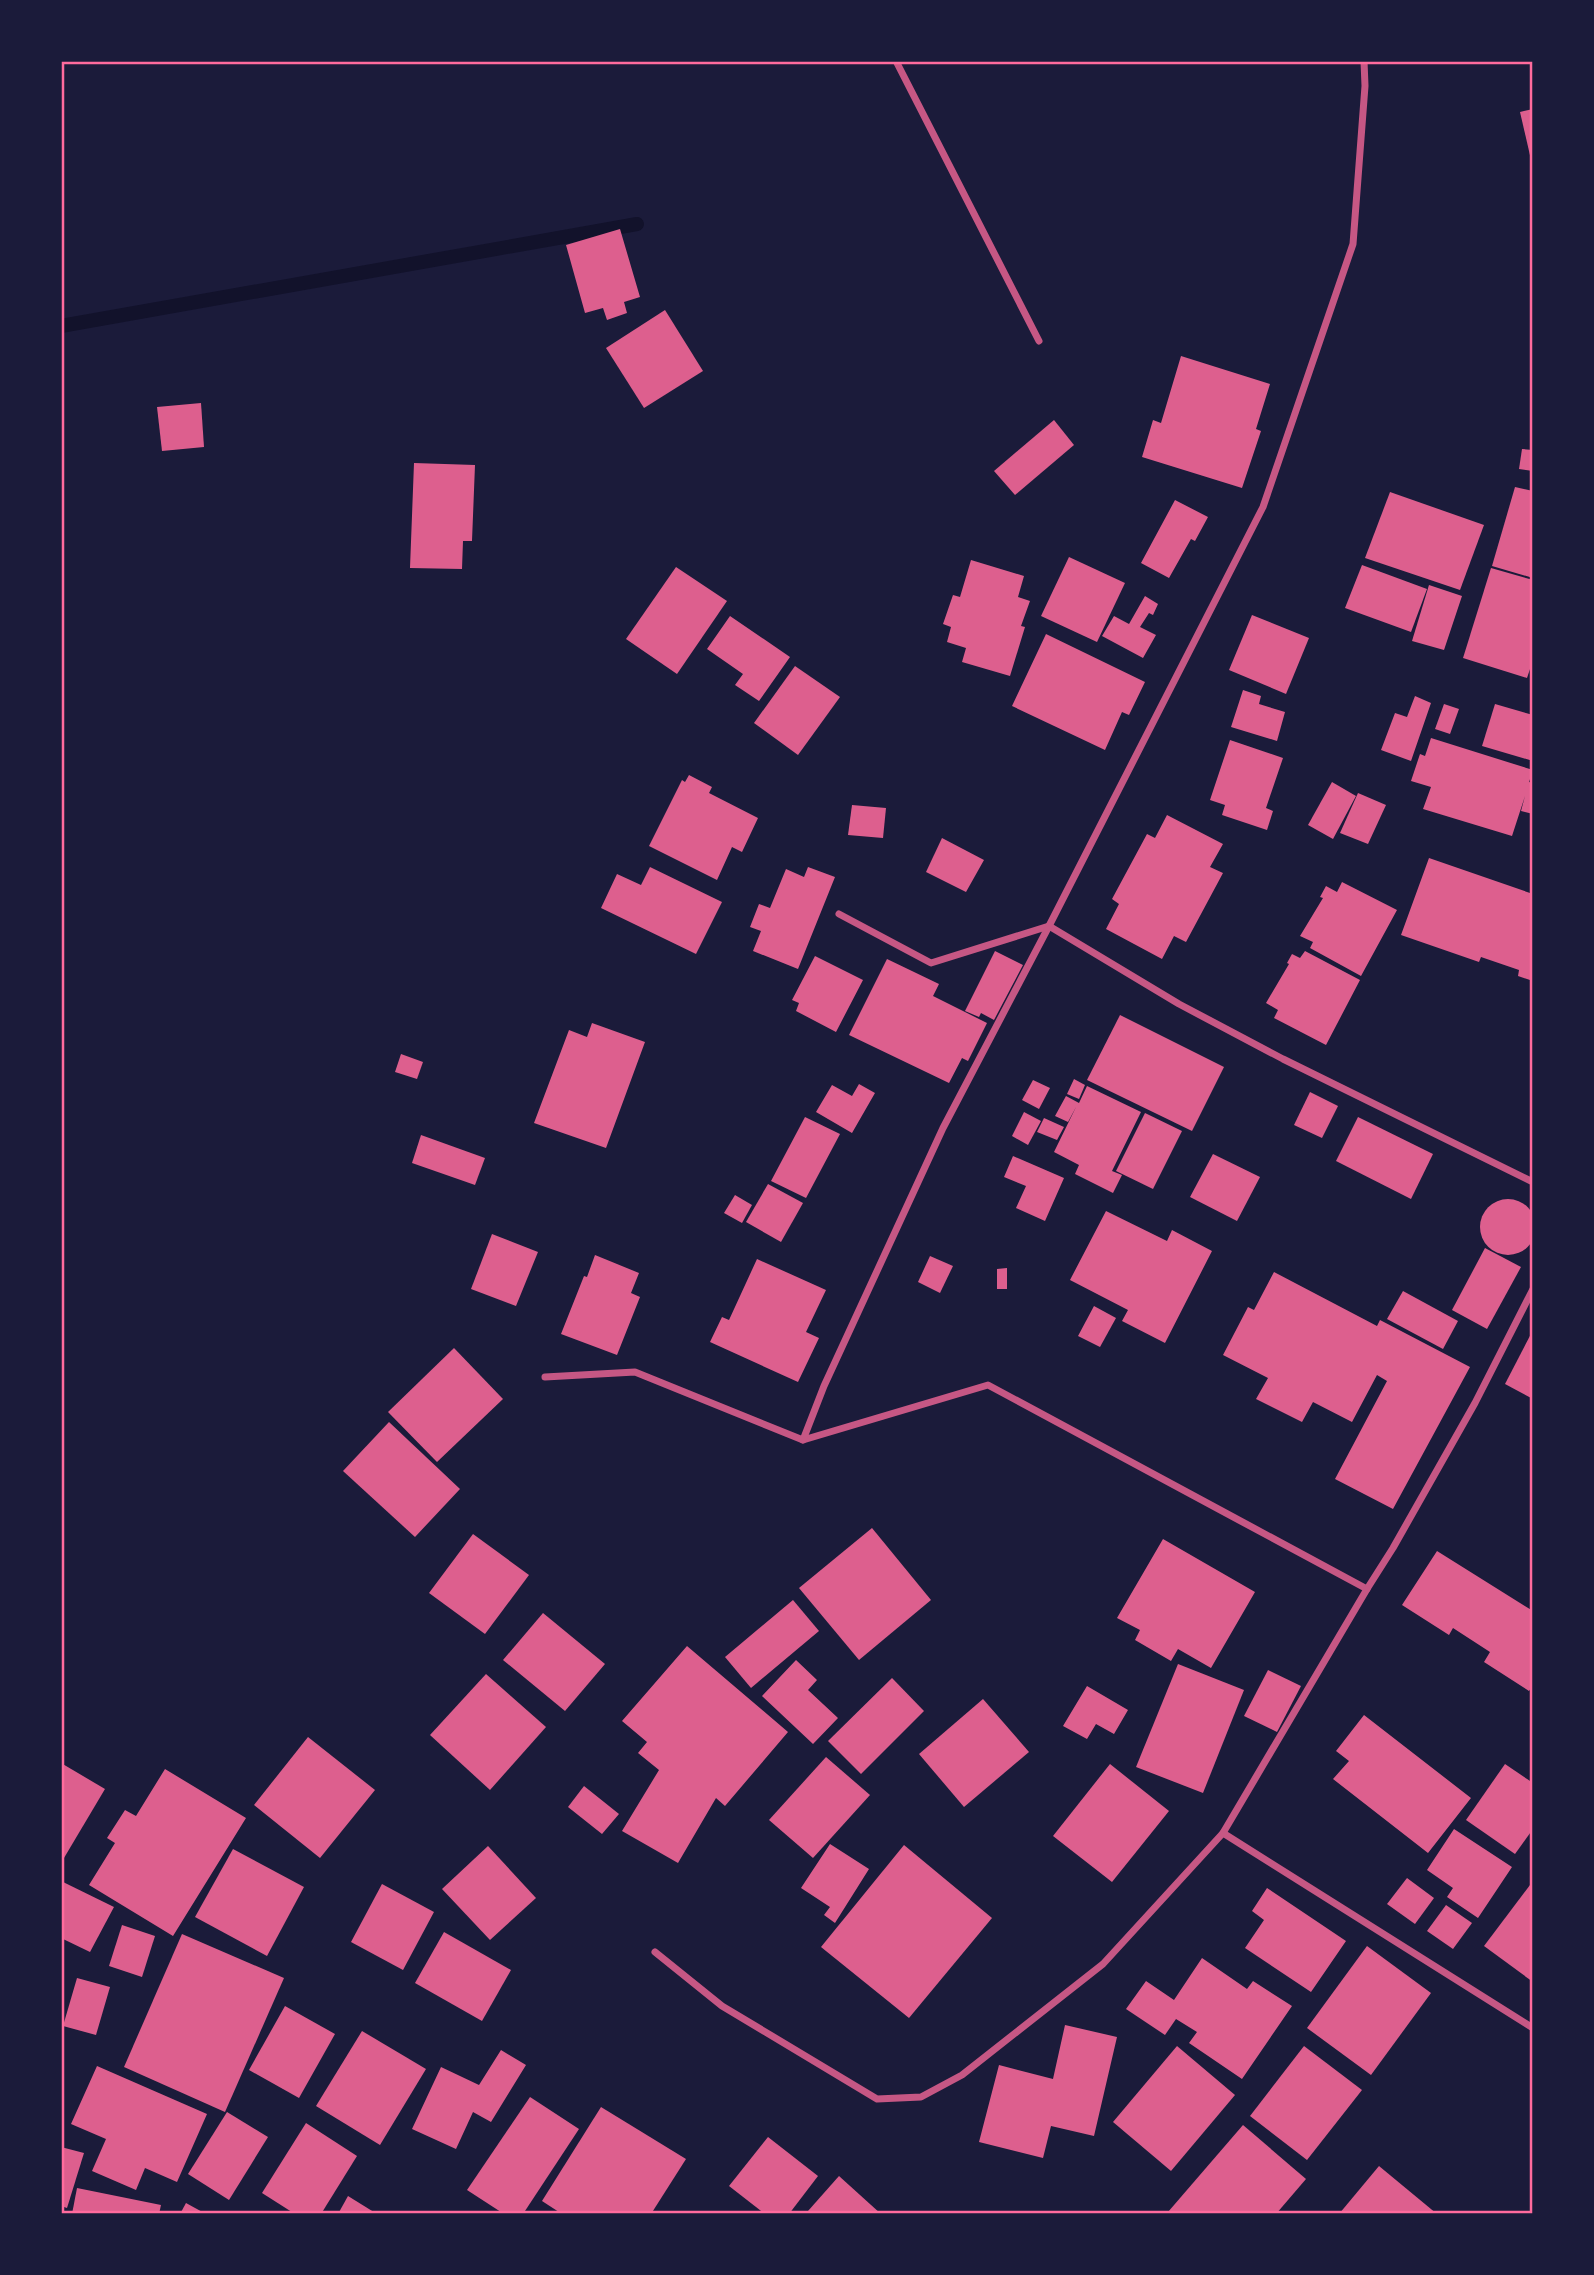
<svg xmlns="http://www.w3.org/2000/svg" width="1594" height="2275" font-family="'Asap Condensed',sans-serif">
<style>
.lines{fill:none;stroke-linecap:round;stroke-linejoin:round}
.stream{stroke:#12122b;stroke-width:14}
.building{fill:#dd5f8e}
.minor{stroke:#c65784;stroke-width:7}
.neatline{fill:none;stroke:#ff6b9d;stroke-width:2.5}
</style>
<rect width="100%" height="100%" fill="#1b1b3a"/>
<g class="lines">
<!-- stream -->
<path class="stream" d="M61,326L637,224"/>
</g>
<!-- building -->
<g class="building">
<path d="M1533,109V164H1532L1520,112Z"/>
<path d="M620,229L640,297L624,302L627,313L607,320L603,308L585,313L566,245Z"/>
<path d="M665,310L703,371L644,408L606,348Z"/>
<path d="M1181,356L1270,384L1256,429L1261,431L1242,488L1142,457L1153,420L1161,423Z"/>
<path d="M201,403L204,447L162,451L157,407Z"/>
<path d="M1054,420L1074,445L1015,495L994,471Z"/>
<path d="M1522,449L1533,450V471L1519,469Z"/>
<path d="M414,463L475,465L472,541H463L462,569L410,568Z"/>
<path d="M1515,487L1533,491V578L1492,566Z"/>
<path d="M1390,492L1484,525L1460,590L1365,558Z"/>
<path d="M1175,500L1208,517L1195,541L1191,539L1169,578L1141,563Z"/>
<path d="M1069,557L1125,583L1097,642L1041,616Z"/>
<path d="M971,560L1024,576L1018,597L1030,601L1021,626L1025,627L1010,676L962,662L966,648L947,642L951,627L943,624L953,595L960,597Z"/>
<path d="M1362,565L1427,589L1411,632L1345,608Z"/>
<path d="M676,567L727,601L677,674L626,639Z"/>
<path d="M1491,568L1533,580V660L1527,678L1463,658Z"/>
<path d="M1429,585L1462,596L1444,650L1412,641Z"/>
<path d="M1145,596L1158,604L1153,615L1149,613L1140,627L1156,635L1143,658L1102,636L1114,616L1129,624Z"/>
<path d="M1252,615L1309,638L1286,694L1229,670Z"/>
<path d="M730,616L790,657L759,701L735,685L743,674L707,649Z"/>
<path d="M1046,634L1145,682L1129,715L1122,712L1105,750L1012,706Z"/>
<path d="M795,666L840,697L798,755L754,723Z"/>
<path d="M1243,690L1261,696L1259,704L1285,712L1277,741L1231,727Z"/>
<path d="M1415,696L1431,703L1411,761L1381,750L1395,713L1407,717Z"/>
<path d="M1444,704L1459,709L1450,734L1435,729Z"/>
<path d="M1495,704L1533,715V761L1482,746Z"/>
<path d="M1431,738L1533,770L1529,782L1533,783V814L1521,811L1525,796L1512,836L1423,809L1431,787L1411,781L1420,754L1425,756Z"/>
<path d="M1230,740L1283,758L1266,808L1273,811L1267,830L1222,815L1225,805L1210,800Z"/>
<path d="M689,775L712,787L709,793L758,818L742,852L732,847L717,880L649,846L682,780L685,782Z"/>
<path d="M1332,782L1356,796L1333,839L1308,825Z"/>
<path d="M1358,793L1386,805L1368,844L1340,833Z"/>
<path d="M852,805L886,808L883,838L848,835Z"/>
<path d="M1167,815L1223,844L1210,867L1223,873L1186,942L1174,936L1162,959L1106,929L1119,904L1112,899L1147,834L1155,838Z"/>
<path d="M942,838L984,860L966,892L926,872Z"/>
<path d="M1429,858L1533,894V981L1518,976L1519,970L1481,957L1479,962L1401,935Z"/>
<path d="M650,867L722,902L696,954L601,908L617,874L641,885Z"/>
<path d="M808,867L835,877L798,969L753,951L761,931L750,927L759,904L770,908L786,869L804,877Z"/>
<path d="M1342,882L1397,910L1361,976L1310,948L1313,942L1300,936L1323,898L1320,897L1326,886L1337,892Z"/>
<path d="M995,951L1023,965L994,1020L981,1013L979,1017L965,1011Z"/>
<path d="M1305,951L1360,980L1326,1045L1274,1018L1278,1010L1266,1003L1289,964L1287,963L1292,954L1300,958Z"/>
<path d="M815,956L863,980L836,1032L796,1011L799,1003L792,1000Z"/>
<path d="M887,959L939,984L933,996L987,1023L968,1061L962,1058L949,1083L849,1035Z"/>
<path d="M1120,1015L1224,1067L1192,1131L1087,1080Z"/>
<path d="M592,1023L645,1042L606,1148L534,1123L569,1030L587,1037Z"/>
<path d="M401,1054L423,1062L417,1079L395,1072Z"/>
<path d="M1074,1079L1085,1085L1079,1099L1067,1094Z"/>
<path d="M1033,1080L1050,1088L1039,1109L1022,1100Z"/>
<path d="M859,1084L875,1093L852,1133L816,1112L832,1085L852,1096Z"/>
<path d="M1087,1086L1141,1112L1112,1171L1122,1175L1113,1193L1075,1174L1079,1165L1054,1152L1076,1107L1068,1122L1055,1116L1066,1096L1079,1103Z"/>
<path d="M1310,1092L1338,1106L1322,1138L1294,1125Z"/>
<path d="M1024,1112L1041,1121L1028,1145L1012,1136Z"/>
<path d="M1145,1113L1182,1131L1153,1189L1116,1171Z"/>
<path d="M805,1117L840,1134L806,1198L771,1181Z"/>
<path d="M1358,1117L1433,1154L1411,1199L1336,1161Z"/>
<path d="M1044,1118L1064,1127L1057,1140L1037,1132Z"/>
<path d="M421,1135L485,1158L475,1185L412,1163Z"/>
<path d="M1213,1154L1260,1177L1237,1221L1190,1197Z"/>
<path d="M1013,1156L1064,1178L1045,1221L1016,1208L1026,1186L1004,1177Z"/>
<path d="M768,1184L803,1203L781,1242L746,1222Z"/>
<path d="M735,1195L752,1205L742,1223L724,1213Z"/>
<circle cx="1508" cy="1227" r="28"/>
<path d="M1106,1211L1167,1241L1172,1230L1212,1251L1165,1343L1122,1321L1128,1310L1070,1280Z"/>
<path d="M492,1234L538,1252L516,1306L471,1289Z"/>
<path d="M1485,1248L1521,1267L1487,1329L1452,1310Z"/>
<path d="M595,1255L639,1273L631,1293L640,1297L617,1355L561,1334L584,1276L587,1277Z"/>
<path d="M930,1256L953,1266L940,1293L918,1282Z"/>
<path d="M757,1259L826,1290L806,1332L819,1338L798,1382L710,1342L722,1317L729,1320Z"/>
<path d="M1007,1268V1289H997V1269Z"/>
<path d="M1274,1272L1377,1326L1380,1320L1470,1367L1393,1509L1335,1479L1387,1381L1377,1375L1352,1422L1313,1402L1302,1422L1256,1399L1268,1378L1223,1355L1248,1307L1254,1310Z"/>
<path d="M1403,1291L1458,1321L1443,1349L1387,1319Z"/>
<path d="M1094,1306L1116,1318L1100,1347L1078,1336Z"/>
<path d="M1533,1330V1399L1505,1384Z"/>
<path d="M454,1348L503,1399L437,1462L388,1412Z"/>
<path d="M389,1422L460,1489L415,1537L343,1471Z"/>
<path d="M872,1528L931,1600L859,1660L799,1588Z"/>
<path d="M473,1534L529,1575L485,1634L429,1593Z"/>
<path d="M1163,1539L1255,1592L1211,1668L1178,1649L1171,1661L1135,1640L1140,1630L1117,1618Z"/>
<path d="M1437,1551L1533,1611V1685L1529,1691L1484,1662L1490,1652L1453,1628L1449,1635L1402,1605Z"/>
<path d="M793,1600L819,1631L751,1688L725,1657Z"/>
<path d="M543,1613L605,1664L565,1711L503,1660Z"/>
<path d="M687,1646L788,1732L725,1806L716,1798L678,1863L622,1831L659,1770L638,1753L647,1742L622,1721Z"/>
<path d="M796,1660L817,1680L808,1690L838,1718L813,1744L762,1696Z"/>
<path d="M1178,1664L1244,1690L1203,1793L1136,1767Z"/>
<path d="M1268,1670L1301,1686L1277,1732L1244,1716Z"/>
<path d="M486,1674L546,1727L490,1790L430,1735Z"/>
<path d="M892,1678L924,1711L861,1774L828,1741Z"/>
<path d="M1087,1686L1128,1710L1114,1734L1096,1724L1087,1739L1063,1726Z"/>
<path d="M983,1699L1029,1752L964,1807L919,1754Z"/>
<path d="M1364,1715L1471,1798L1428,1853L1333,1779L1349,1761L1336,1751Z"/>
<path d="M308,1737L375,1790L320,1858L254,1805Z"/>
<path d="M826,1757L870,1795L813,1858L769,1820Z"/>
<path d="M61,1763L105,1789L61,1863Z"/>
<path d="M1110,1764L1169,1811L1112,1882L1053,1836Z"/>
<path d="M1505,1764L1533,1783V1829L1515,1854L1466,1820Z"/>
<path d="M165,1769L246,1818L173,1936L89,1885L115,1843L107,1838L125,1810L136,1816Z"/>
<path d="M584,1786L619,1814L602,1834L568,1807Z"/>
<path d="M1454,1829L1512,1867L1478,1918L1447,1897L1453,1888L1427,1870Z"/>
<path d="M830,1844L869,1869L835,1923L824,1915L830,1907L801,1888Z"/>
<path d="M904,1845L992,1918L909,2018L821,1947Z"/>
<path d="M488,1846L536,1898L490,1940L442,1889Z"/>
<path d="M233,1849L304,1887L267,1956L195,1917Z"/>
<path d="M1407,1878L1434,1898L1415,1924L1387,1904Z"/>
<path d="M61,1881L114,1907L90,1952L61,1938Z"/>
<path d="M1533,1881V1982L1484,1946Z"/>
<path d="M382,1884L434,1912L403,1970L351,1942Z"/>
<path d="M1267,1888L1346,1941L1311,1992L1245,1948L1264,1920L1252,1911Z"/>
<path d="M1446,1905L1472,1923L1453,1949L1427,1931Z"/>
<path d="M122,1925L155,1936L142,1977L109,1966Z"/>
<path d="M444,1932L511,1970L482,2021L415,1983Z"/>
<path d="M182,1934L284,1978L225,2112L124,2067Z"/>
<path d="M1367,1946L1431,1993L1371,2075L1307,2028Z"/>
<path d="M1202,1958L1247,1989L1253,1981L1292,2006L1242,2079L1189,2043L1197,2032L1176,2019L1165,2035L1126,2009L1146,1981L1174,2000Z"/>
<path d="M77,1978L110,1987L96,2035L63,2026Z"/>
<path d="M285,2006L335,2034L299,2098L249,2070Z"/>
<path d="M1065,2025L1117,2037L1094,2136L1051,2126L1043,2158L979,2142L999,2065L1053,2079Z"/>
<path d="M362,2031L426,2069L380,2145L316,2106Z"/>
<path d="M1177,2046L1235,2095L1171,2171L1113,2122Z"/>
<path d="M1304,2046L1362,2090L1307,2160L1250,2116Z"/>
<path d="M501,2050L526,2065L491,2122L473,2112L456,2149L412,2129L441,2067L479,2085Z"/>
<path d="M97,2066L207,2114L177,2182L145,2168L136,2190L92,2171L106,2139L71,2124Z"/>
<path d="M530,2097L579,2129L523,2214H504L467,2190Z"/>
<path d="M601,2107L686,2159L651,2214H562L542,2201Z"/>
<path d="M227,2112L268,2137L229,2200L188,2174Z"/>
<path d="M306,2123L357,2156L321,2214H295L262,2193Z"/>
<path d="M1243,2125L1306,2179L1276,2214H1169L1168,2212Z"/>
<path d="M768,2137L818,2176L789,2214H765L729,2186Z"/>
<path d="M61,2147L84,2153L67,2208L61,2206Z"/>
<path d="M1379,2166L1437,2214H1339Z"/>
<path d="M839,2176L881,2214H811L808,2211Z"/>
<path d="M77,2188L161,2205L159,2214H72Z"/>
<path d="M348,2196L377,2214H338Z"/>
<path d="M186,2203L206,2214H180Z"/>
</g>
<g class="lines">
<!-- minor -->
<g class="minor">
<path d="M896,61L1039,341"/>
<path d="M839,914L931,963L1049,926L1179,1004L1283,1059L1533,1182"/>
<path d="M545,1377L635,1372L803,1440L988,1385L1367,1589"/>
<path d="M803,1440L824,1386L943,1128L1049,926L1263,507L1353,244L1365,86L1364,61"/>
<path d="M1223,1833L1533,2028"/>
<path d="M655,1952L722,2006L877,2099L921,2097L962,2075L1103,1964L1223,1833L1367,1589L1393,1548L1475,1403L1533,1289"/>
</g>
</g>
<!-- border -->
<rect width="1594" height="2275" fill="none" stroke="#1b1b3a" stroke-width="126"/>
<rect x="63" y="63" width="1468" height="2149" class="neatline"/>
</svg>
